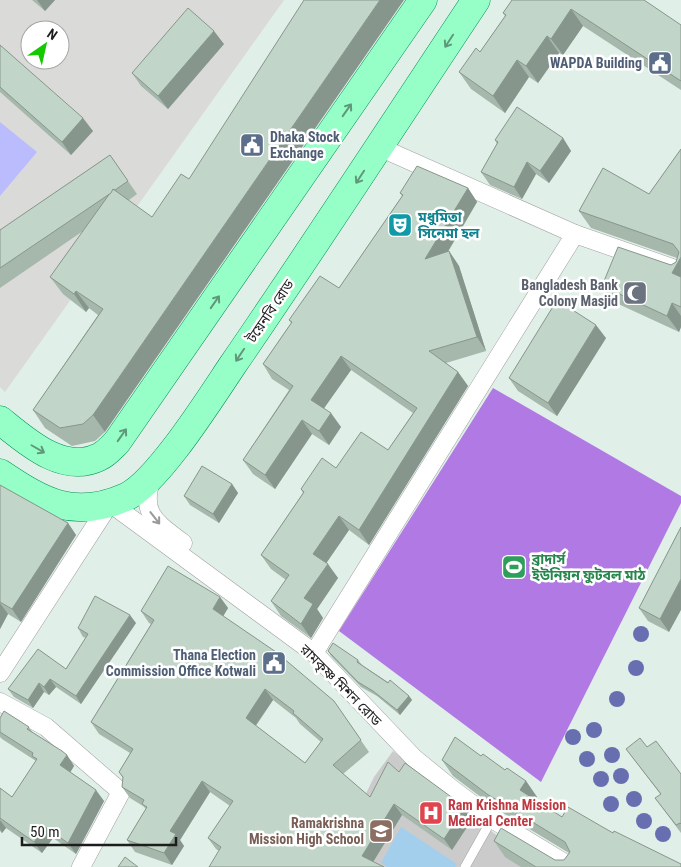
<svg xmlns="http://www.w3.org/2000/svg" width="681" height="867" font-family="'Roboto Condensed','Noto Sans Bengali',sans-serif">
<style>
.residential{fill:#dadbd9;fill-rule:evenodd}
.religious{fill:#cbcbcb}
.grass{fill:#a3cfed}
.park{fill:#babcfd}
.pitch{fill:#b079e4}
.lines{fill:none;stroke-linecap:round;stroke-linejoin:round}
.lane-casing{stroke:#a1a1a1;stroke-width:10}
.street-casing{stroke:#a1a1a1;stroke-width:19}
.primary-casing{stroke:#009554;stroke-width:29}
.lane{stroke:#fff;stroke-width:9}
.street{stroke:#fff;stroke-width:18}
.primary{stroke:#96ffc7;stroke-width:28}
.tree{fill:#676fb0}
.wall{fill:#a6b8ac;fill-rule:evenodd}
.shaded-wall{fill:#87968c}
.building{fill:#c1d6c8;stroke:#87968c;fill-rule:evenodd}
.oneway{stroke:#60997a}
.oneway2{stroke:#999}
.labels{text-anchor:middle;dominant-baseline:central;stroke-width:5;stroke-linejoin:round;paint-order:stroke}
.service-label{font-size:14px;font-weight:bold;fill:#4e5e75;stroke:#fff;text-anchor:end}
.culture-label{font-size:14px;font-weight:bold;fill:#0d838f;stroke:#fff;text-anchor:start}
.worship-label{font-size:14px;font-weight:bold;fill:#5b616d;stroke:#fff;text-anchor:end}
.street-label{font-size:14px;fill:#1d1d1d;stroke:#fff}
.leisure-label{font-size:14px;font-weight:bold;fill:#27864d;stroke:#fff;text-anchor:start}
.health-label{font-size:14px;font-weight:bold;fill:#be3a42;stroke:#fff;text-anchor:start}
.education-label{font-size:14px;font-weight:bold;fill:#785e54;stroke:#fff;text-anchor:end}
</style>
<rect width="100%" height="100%" fill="#e1efe9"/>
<!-- residential -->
<path class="residential" d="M0,0H284L5,392L0,387ZM30,30H60V60H30Z"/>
<!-- religious -->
<path class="religious" d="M393,751L495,834L554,867H326L357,812L374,777Z"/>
<!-- grass -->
<path class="grass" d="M401,827L457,864L455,867H387L381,863Z"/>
<!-- park -->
<path class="park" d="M0,122L37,152L0,196Z"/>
<!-- pitch -->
<path class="pitch" d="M493,388L681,496V503L541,782L339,631Z"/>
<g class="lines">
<defs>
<path id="lane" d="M465,867L492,819"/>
<g id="street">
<path d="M379,147L575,234L681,271"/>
<path d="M152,478C139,514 157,523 183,543"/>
<path d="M314,653L575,234"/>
<path d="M0,673L110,503L314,653L414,758L452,789L492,819L571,867"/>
<path d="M0,702L46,727L121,792L81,867"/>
</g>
<g id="primary">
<path d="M0,420C26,441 63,475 99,457C106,454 112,447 117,442L423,0"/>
<path d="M0,473C43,502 74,520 126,497C158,482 211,397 232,366C315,245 395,122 476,0"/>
</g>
</defs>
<!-- lane casing -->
<use href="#lane" class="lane-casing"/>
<!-- street casing -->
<use href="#street" class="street-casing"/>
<!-- primary casing -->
<use href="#primary" class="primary-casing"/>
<!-- lane -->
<use href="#lane" class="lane"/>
<!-- street -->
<use href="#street" class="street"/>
<!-- primary -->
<use href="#primary" class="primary"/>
</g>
<!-- trees -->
<g class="tree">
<circle cx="641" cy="634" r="8"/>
<circle cx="636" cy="668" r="8"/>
<circle cx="617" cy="699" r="8"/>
<circle cx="594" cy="730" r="8"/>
<circle cx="573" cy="737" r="8"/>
<circle cx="612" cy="755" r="8"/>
<circle cx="587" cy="759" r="8"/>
<circle cx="621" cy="776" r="8"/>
<circle cx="601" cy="779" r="8"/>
<circle cx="634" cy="799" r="8"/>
<circle cx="611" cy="804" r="8"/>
<circle cx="644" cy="821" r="8"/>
<circle cx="663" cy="834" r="8"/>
</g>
<!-- wall -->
<g class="wall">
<path d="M32,0H55L45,11Z"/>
<path d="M512,0L681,25V90L583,26L563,55L559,53L538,83L529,77L505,113L471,89L459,72L480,52L505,16L503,13Z"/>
<path d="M224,44L168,109L141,86L132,73Z"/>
<path d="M0,45L93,131L71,155L0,92Z"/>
<path d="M563,138L571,151L549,183L536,174L522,199L490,185L481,172L497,144L495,140Z"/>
<path d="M681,149V327L679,332L614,302L602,286L671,265L676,262L677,258L591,228L579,211L649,194Z"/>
<path d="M110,155L137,194L129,200L105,432L95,441L72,446L45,428L33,410L98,315L89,308L86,312L63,294L50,277L83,231L0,288V230Z"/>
<path d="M468,188L477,202L448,252L449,251L459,266L486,351L446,363L458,372L468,386L369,545L349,530L326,563L338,578L317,609L323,618L311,638L281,616L271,601L286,580L271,569L261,555L303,493L301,489L336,468L388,450L413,413L351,370L324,408L341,427L329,445L312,434L275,489L253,474L243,460L289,390L272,379L263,364L291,323L289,320L339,288L402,196L400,193Z"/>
<path d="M606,338L557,416L518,391L509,378Z"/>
<path d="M232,484L238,493L219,523L190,505L184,496Z"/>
<path d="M0,485L68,523L76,535L21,622L8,614L0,629Z"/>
<path d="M681,527L669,632L648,621L639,608Z"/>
<path d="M220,597L228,608L223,616L342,713L369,752L343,774L370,797L399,772L473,818L452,850L402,815L373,862L219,851L216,849L208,838L230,806L210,792L180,840L184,846L172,865L135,852L127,840L146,809L143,806L130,798L122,787L123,778L119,772L130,753L99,734L91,722L151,624L149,623L141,611ZM273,700L296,718L300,724L321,742L305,763L256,726Z"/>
<path d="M136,623L81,704L56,687L49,695L44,692L33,708L14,697L8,689L66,669L86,638L83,637L78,628Z"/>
<path d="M328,651L358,660L362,665L409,696L412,700L400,715L377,696L361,687L331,656Z"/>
<path d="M0,718L29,727L33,733L67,755L74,766L70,772L104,801L76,854L53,838L42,853L6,828L2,833L0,831V788L12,797L36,761L2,739L0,737Z"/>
<path d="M647,747L681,774V833L655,798L661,795L626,749Z"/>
<path d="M481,756L505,770L526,781L537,797L535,799L562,817L613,833L681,867H521L505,857L494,841L555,860H564L569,853L498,810L453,776L442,760Z"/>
</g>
<!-- shaded-wall -->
<g class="shaded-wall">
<path d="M37,0H55L45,11Z"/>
<path d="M380,0H404L105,432L93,415Z"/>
<path d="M571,9L583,26L563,55L551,39Z"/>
<path d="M214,31L224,44L168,109L158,96Z"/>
<path d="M547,36L559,53L538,83L526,66Z"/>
<path d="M517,60L529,77L505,113L493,96Z"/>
<path d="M83,118L93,131L71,155L62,142Z"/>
<path d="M563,138L571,151L549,183L540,171Z"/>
<path d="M527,162L536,174L522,199L514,187Z"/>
<path d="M468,188L477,202L435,273L425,259Z"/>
<path d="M449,251L459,266L486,351L477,337Z"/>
<path d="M681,257V286L672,273Z"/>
<path d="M76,291L89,308L86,312L74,294Z"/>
<path d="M672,303L681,316V327L679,332L667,316Z"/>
<path d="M596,325L606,338L557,416L548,403Z"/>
<path d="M341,356L351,370L320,414L311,400Z"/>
<path d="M458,372L468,386L369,545L359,530Z"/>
<path d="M331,413L341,427L329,445L319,431Z"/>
<path d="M302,420L312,434L275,489L265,475Z"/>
<path d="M232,484L238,493L219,523L213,514Z"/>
<path d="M339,516L349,530L323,568L313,554Z"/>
<path d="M68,523L76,535L21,622L12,609Z"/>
<path d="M328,564L338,578L317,609L323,618L311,638L301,624L304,598Z"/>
<path d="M681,579V610L669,632L660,619Z"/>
<path d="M220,597L228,608L221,620L213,609Z"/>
<path d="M0,603L8,614L0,629Z"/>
<path d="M130,615L136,623L81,704L76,696Z"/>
<path d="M50,679L56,687L49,695L44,687Z"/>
<path d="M39,683L44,692L33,708L28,700Z"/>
<path d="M265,689L273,700L253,729L246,718Z"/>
<path d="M409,696L412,700L400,715L397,710Z"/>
<path d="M67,755L74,766L68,776L60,765Z"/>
<path d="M202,781L210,792L180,840L184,846L172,865L164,853L170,831Z"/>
<path d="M526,781L537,797L532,806L520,790Z"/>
<path d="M96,790L104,801L76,854L68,843Z"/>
<path d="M394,804L402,815L370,867L362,856Z"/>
<path d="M465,807L473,818L452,850L444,839Z"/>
<path d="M0,820L6,828L2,833L0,829Z"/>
<path d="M45,827L53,838L42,853L34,842Z"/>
</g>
<!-- building -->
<g class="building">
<path d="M304,0H380L93,415L83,424L60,428L33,410L103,309L76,291L74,294L50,277L113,189L152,217L181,174L189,179Z"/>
<path d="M512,0H644L681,25V81L571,9L551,39L547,36L526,66L517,60L493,96L459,72L476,48L480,52L506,15L503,13Z"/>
<path d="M188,8L214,31L158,96L132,73Z"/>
<path d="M0,45L83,118L62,142L0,87Z"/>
<path d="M517,107L563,138L540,171L527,162L514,187L481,172L498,142L495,140Z"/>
<path d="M681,149V257L672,273L681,277V307L672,303L667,316L602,286L618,247L671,265L676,262L679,252L673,244L579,211L603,168L649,194Z"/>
<path d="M110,155L128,181L115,190L113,189L111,193L0,268V230Z"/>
<path d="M417,166L468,188L425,259L449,251L477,337L429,351L458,372L359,530L339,516L313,554L328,564L304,598L313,604L301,624L271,601L289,575L261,555L304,492L301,489L322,458L336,468L361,432L388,450L417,408L341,356L311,400L331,413L319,431L302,420L265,475L243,460L293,386L263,364L292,322L289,320L320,276L339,288L403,195L400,193Z"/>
<path d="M557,300L596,325L548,403L509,378Z"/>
<path d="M202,466L232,484L213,514L184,496Z"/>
<path d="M0,485L68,523L12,609L0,602Z"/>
<path d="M681,527V579L660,619L639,608Z"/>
<path d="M168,566L220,597L213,609L276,652L334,701L361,740L333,765L370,797L388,762L399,772L405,763L465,807L444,839L394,804L362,856L384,867H209L221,847L208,838L233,801L202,781L170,831L176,834L164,853L127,840L147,807L142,804L144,800L122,787L123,777L119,772L133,749L91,722L154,620L141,611ZM265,689L294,711L293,713L323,739L305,763L246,718Z"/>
<path d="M95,596L130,615L76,696L50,679L44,687L39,683L28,700L8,689L38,649L66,669L88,634L78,628Z"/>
<path d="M333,643L358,660L357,662L388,683L390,680L409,696L397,710L373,691L358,682L328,651Z"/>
<path d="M4,711L29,727L27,729L62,751L67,755L60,765L96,790L68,843L45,827L34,842L0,818V788L12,797L37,759L32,756L33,753L0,732V718Z"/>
<path d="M455,737L481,756L483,754L505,770L507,768L526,781L520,790L562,817L568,807L613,833L614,831L681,864V867H536L494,841L501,828L555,860H564L570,852L565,842L487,794L442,760Z"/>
<path d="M640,738L647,747L656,741L681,774V824L680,823L676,825L655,798L661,794L626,749Z"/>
<path d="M125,857L138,867H118Z"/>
</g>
<!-- one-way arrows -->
<defs><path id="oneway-shaft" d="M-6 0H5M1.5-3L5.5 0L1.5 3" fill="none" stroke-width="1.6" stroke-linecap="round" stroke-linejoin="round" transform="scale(1.25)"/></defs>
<g class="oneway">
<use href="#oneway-shaft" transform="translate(449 41) rotate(123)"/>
<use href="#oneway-shaft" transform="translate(347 110) rotate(-55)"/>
<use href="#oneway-shaft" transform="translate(360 177) rotate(123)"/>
<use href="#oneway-shaft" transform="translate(215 302) rotate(-55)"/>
<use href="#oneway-shaft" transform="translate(240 355) rotate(124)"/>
<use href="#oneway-shaft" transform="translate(122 435) rotate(-55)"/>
<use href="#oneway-shaft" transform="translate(38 449) rotate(30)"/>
</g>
<use class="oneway2" href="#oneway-shaft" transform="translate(155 518) rotate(52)"/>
<!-- icons -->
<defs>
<symbol id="civic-square" viewBox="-11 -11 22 22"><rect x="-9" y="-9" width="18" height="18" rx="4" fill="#5c6f8a" stroke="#fff"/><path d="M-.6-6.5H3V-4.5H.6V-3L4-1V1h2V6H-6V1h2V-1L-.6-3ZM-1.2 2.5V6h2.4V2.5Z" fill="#fff"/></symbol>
<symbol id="theatre-square" viewBox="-11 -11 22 22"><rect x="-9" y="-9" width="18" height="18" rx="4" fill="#0f9aa8" stroke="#fff"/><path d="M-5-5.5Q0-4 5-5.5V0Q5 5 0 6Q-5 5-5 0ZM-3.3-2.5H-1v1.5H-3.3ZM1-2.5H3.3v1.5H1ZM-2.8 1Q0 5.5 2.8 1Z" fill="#fff"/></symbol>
<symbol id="mosque-square" viewBox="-11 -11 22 22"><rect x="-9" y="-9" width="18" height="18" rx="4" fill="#6b7280" stroke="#fff"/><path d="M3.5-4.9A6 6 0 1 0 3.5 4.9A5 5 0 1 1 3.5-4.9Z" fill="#fff"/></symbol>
<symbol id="stadium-square" viewBox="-11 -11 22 22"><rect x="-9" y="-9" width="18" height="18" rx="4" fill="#2e9e5b" stroke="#fff"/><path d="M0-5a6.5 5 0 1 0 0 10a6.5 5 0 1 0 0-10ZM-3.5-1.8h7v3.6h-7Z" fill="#fff"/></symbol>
<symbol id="hospital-square" viewBox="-11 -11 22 22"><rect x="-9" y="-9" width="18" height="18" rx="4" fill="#e0444e" stroke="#fff"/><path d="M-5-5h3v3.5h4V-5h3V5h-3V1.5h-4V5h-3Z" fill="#fff"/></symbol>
<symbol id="school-square" viewBox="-11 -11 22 22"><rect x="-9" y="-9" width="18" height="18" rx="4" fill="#8d6e63" stroke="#fff"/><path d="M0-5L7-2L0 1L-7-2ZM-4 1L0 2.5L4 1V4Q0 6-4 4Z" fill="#fff"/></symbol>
</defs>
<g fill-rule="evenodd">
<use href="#civic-square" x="646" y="49" width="28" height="28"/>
<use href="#civic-square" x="238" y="131" width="28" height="28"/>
<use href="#theatre-square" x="386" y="211" width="28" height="28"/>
<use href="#mosque-square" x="621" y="279" width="28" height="28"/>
<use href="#stadium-square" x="500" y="553" width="28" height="28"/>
<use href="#civic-square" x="260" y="649" width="28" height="28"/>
<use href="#hospital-square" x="417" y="799" width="28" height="28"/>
<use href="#school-square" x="367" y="817" width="28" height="28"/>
</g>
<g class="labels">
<!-- service labels -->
<g class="service-label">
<text x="642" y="63">WAPDA Building</text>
<text x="270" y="137" text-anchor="start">Dhaka Stock<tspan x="270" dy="16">Exchange</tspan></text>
<text x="256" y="655">Thana Election<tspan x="256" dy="16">Commission Office Kotwali</tspan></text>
</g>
<!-- culture labels -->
<g class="culture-label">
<text x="418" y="217">মধুমিতা<tspan x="418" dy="16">সিনেমা হল</tspan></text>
</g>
<!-- worship labels -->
<g class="worship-label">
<text x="618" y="285">Bangladesh Bank<tspan x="618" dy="16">Colony Masjid</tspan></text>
</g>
<!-- street labels -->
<g class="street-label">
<text transform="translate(270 311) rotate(-56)">টয়েনবি রোড</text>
<text transform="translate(341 685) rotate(45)">রামকৃষ্ণ মিশন রোড</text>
</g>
<!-- leisure labels -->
<g class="leisure-label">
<text x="532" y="559">ব্রাদার্স<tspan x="532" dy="16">ইউনিয়ন ফুটবল মাঠ</tspan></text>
</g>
<!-- health labels -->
<g class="health-label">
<text x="448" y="805">Ram Krishna Mission<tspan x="448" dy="16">Medical Center</tspan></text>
</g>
<!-- education labels -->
<g class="education-label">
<text x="364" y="823">Ramakrishna<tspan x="364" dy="16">Mission High School</tspan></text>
</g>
</g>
<!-- north arrow -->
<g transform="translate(45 45) rotate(34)"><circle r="24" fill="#ffffff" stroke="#a5a5a5"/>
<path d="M0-4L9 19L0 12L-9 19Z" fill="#15c900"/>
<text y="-8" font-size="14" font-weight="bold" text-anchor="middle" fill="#1d1d1d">N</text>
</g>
<!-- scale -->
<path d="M22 837v8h154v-8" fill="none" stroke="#1d1d1d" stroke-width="2.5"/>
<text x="30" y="837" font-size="15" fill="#1d1d1d" stroke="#ffffff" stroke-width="4" paint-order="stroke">50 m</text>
</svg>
